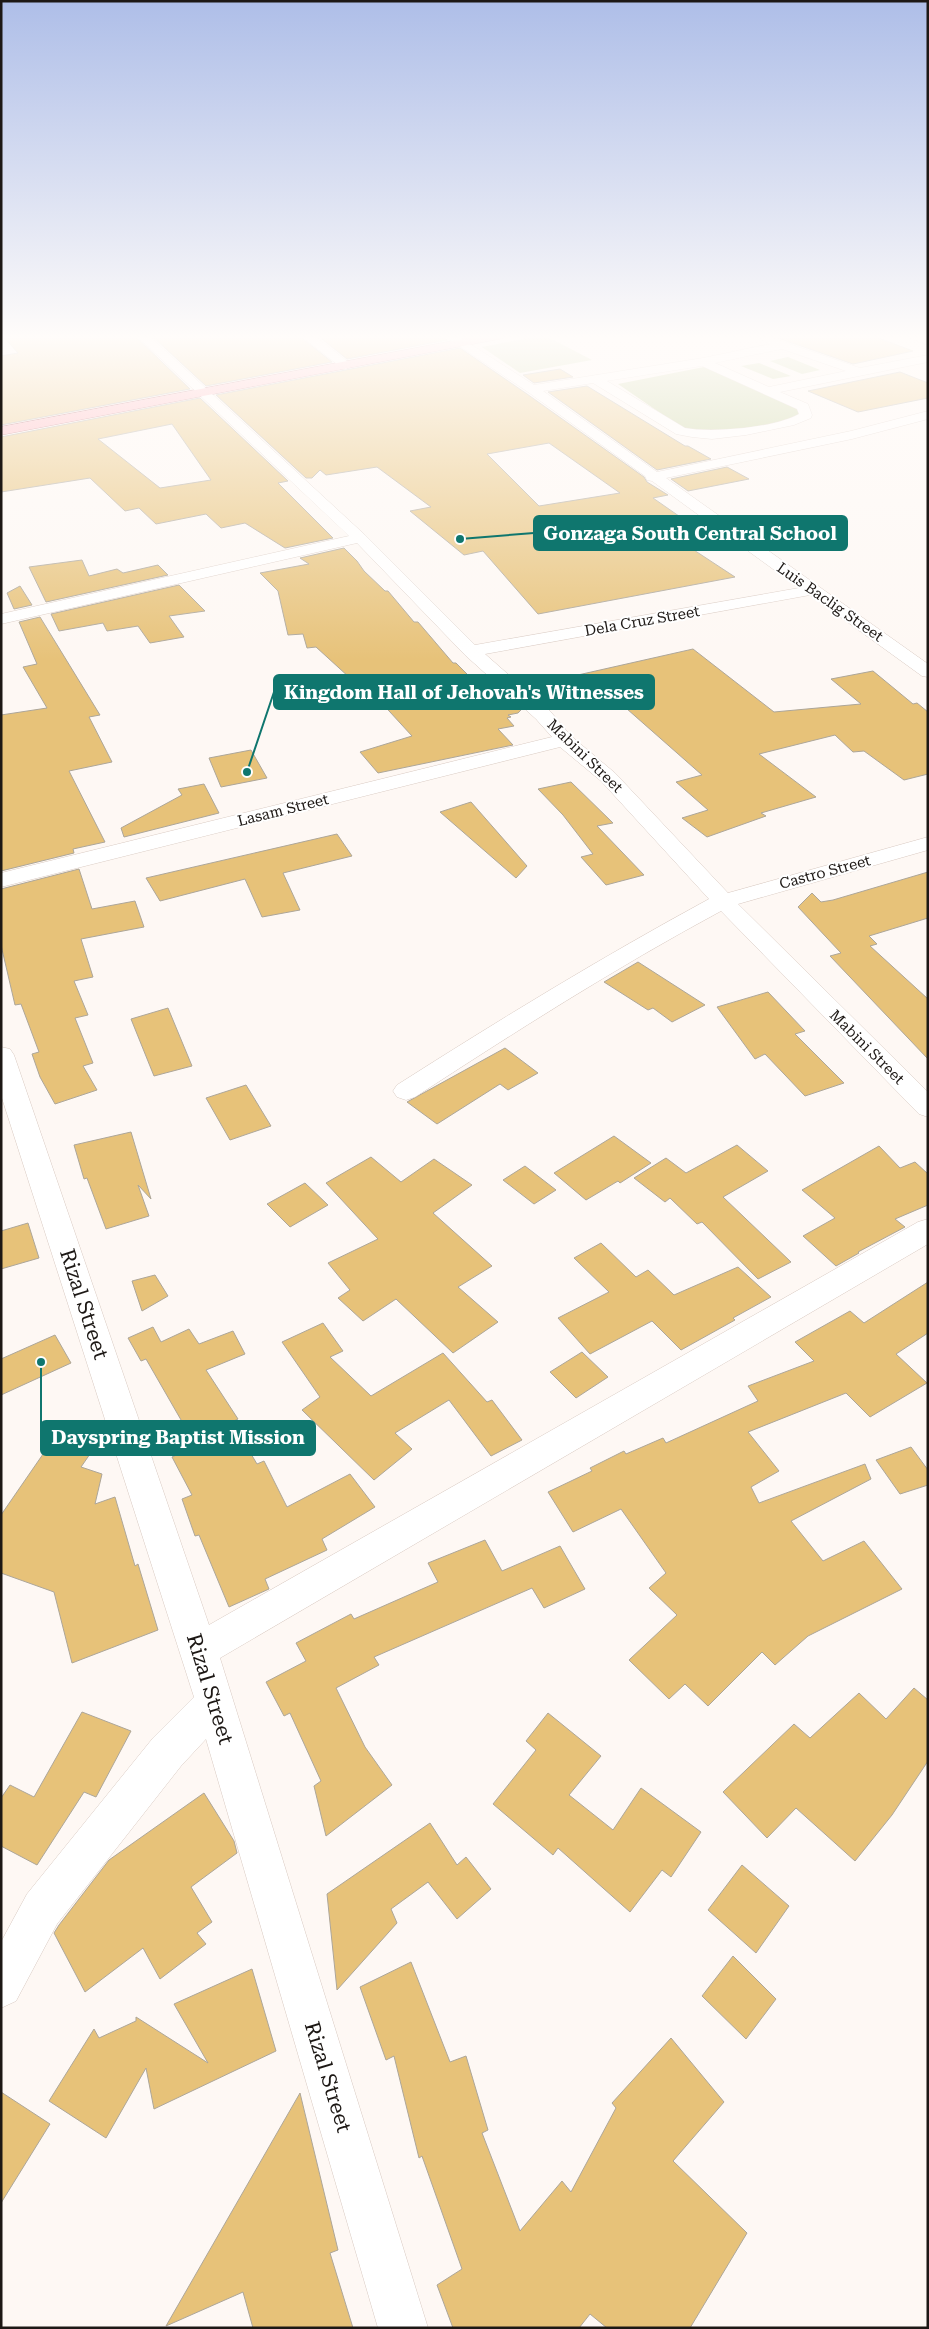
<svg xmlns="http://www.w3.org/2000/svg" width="929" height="2329" font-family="'Roboto Serif',serif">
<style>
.green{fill:#c2cf96}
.building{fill:#e7c279;stroke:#ada699;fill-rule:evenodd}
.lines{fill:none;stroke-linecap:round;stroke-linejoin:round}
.minor-casing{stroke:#d9cac2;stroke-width:1}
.major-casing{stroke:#af535e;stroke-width:1}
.minor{fill:#fff;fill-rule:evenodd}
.major{fill:#feabb6;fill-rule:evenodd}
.labels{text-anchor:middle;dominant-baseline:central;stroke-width:4;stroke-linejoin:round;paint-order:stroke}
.far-street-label{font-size:15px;fill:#1d1815;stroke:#fff}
.near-street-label{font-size:21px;fill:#1d1815;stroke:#fff}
.leader{fill:none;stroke:#0f766e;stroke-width:2}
.callout-dot{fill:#0f766e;stroke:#fff;stroke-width:2}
.callout{fill:#0f766e;stroke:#0f766e;stroke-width:2}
.callout-label{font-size:19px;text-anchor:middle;font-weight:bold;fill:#fff}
</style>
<rect width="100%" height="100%" fill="#fef8f4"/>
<!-- green -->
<g class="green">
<path d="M544,335L592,360L520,373L482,347Z"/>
<path d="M788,357L820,370L802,374L770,361Z"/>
<path d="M759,363L791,376L773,379L741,366Z"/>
<path d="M704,367L802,410L794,420L720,434L685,430L618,384Z"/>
</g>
<!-- building -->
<g class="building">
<path d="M2,335H134L190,389L1,425V356L18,353Z"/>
<path d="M151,335H298L332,362L206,386Z"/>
<path d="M317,335H441L447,340L347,359Z"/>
<path d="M776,335H870L913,351L853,364L775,337Z"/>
<path d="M460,348L527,394L644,477L647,482L668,495L653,498L699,530L671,535L735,577L538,614L483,551L464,555L410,511L431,507L377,467L326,475L320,470L312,478H306L216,395ZM549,443L620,493L539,506L487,454Z"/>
<path d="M560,369L573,377L534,383L523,375Z"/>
<path d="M900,372L928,383V398L858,412L808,391Z"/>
<path d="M587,386L685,446H688L711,459L657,470L548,392Z"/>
<path d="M200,398L288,481L278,483L333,538L285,548L245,523L221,528L206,514L156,524L139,508L125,511L90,478L1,492V437ZM172,424L211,480L160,488L98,439Z"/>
<path d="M727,467L749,479L688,491L671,479Z"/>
<path d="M344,548L357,561L364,571L385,591H388L414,622H418L453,663H456L485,692L499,689L522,709L518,713L508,715L511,717L507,718L514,726L498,729L513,745L378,773L360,752L412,736L357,676L350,678L316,647L307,648L303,634L288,635L278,591L260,573L309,564L300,558Z"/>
<path d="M82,560L89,576L117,569L123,573L158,565L168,575L46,602L29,567Z"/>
<path d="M179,585L205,611L169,616L184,637L150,643L138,626L107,631L103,623L59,631L51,614Z"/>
<path d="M20,586L32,605L14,609L7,593Z"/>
<path d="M40,617L100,715L89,717L112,762L69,771L105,842L73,849L74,853L1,871V715L47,708L23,667L37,664L19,622Z"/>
<path d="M693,649L774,712L861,704L831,679L873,671L913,704L917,703L928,712V774L904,780L864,751L853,752L835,735L759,754L816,797L761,813L766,816L707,837L682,818L708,810L676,782L702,775L610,694L548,707L522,684L569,677Z"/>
<path d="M251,750L267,778L221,787L209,758Z"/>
<path d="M571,782L613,823L597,826L644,875L606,885L581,857L593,854L563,815L538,789Z"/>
<path d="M204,784L219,813L124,837L121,828L182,795L178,789Z"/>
<path d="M471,802L527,866L516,878L440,812Z"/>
<path d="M337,834L352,856L283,873L300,910L262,917L245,879L160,901L146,878Z"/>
<path d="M79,869L92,909L135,901L144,927L81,939L93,977L74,981L88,1015L75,1018L93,1063L83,1066L97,1090L55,1104L40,1077L32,1054L39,1052L21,1004L15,1005L1,945V889Z"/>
<path d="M928,872V918L869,936L877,944L870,946L928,999V1059L830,956L841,953L798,907L812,893L821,902L833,900Z"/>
<path d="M638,962L705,1005L672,1022L653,1008L648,1010L604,982Z"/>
<path d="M768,992L805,1031L795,1034L844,1083L805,1096L765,1054L755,1059L717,1007Z"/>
<path d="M168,1008L192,1066L154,1076L131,1019Z"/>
<path d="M505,1048L538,1073L508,1090L500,1084L437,1124L407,1102Z"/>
<path d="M246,1085L271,1126L230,1140L206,1098Z"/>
<path d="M131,1132L151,1199L138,1185L149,1216L106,1229L87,1178L84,1179L74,1145Z"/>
<path d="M614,1136L651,1163L620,1183L618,1181L586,1200L554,1173Z"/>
<path d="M737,1145L768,1171L723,1197L791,1262L758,1279L702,1222L697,1224L670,1198L665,1202L634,1178L666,1158L686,1173Z"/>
<path d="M879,1146L900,1168L915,1162L928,1174V1205L895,1219L905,1227L858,1252L859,1253L836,1266L803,1236L835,1218L802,1190Z"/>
<path d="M371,1157L401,1182L434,1159L472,1185L433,1213L492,1266L458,1287L498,1322L453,1353L396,1299L363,1321L338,1298L350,1290L328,1263L378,1239L326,1183Z"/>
<path d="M525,1166L556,1190L534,1204L503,1180Z"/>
<path d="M305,1183L328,1205L290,1227L267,1204Z"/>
<path d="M28,1223L39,1258L1,1269V1231Z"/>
<path d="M601,1243L636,1277L648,1270L674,1295L738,1267L771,1297L733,1318L735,1320L681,1350L652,1321L590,1354L558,1318L609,1292L574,1258Z"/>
<path d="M155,1275L168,1296L142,1311L132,1281Z"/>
<path d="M928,1282V1333L896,1354L927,1383L870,1417L846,1393L748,1432L779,1471L751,1487L759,1503L865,1464L871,1479L791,1521L823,1561L864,1541L902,1589L808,1636L775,1665L762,1652L708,1706L685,1684L669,1699L629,1660L677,1615L649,1588L666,1573L621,1509L573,1532L548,1492L592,1471L590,1468L624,1451L626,1454L663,1438L666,1443L758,1401L748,1386L814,1361L795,1342L850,1311L864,1323Z"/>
<path d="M323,1323L343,1351L330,1357L371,1396L443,1353L487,1402L492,1400L522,1440L491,1456L449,1400L395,1433L412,1449L374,1480L302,1410L320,1397L282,1342Z"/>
<path d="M153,1327L161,1342L189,1329L199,1344L233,1331L245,1354L206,1370L238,1419L232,1422L257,1464L264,1461L287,1507L350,1474L375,1507L322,1539L327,1550L265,1579L269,1589L229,1607L199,1535L195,1536L182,1499L192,1495L172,1457L196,1446L146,1359L141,1361L128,1338Z"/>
<path d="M55,1335L71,1363L1,1395V1359Z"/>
<path d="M582,1352L608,1377L576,1398L550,1372Z"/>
<path d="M50,1444H58L90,1454L81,1467L102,1474L95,1504L115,1497L135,1566L138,1564L158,1630L72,1663L54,1592L1,1573V1515Z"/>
<path d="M911,1447L928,1470V1485L900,1494L876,1460Z"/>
<path d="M485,1540L502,1571L560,1546L585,1589L544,1608L532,1588L374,1657L379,1665L336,1688L365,1747L392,1785L326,1836L314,1786L321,1781L290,1713L284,1716L266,1682L306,1661L296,1643L351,1614L354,1619L438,1582L428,1563Z"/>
<path d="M914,1688L928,1700V1761L892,1815L855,1861L796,1808L767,1838L723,1792L794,1724L810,1738L859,1693L886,1719Z"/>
<path d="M82,1712L131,1731L96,1797L84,1792L37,1865L1,1846V1798L10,1785L34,1797Z"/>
<path d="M548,1713L601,1756L569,1795L613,1830L641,1788L701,1832L671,1877L662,1870L630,1912L558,1848L553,1855L493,1804L536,1750L526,1741Z"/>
<path d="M204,1793L234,1841L237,1853L191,1887L212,1922L197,1933L206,1944L160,1979L143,1948L85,1992L54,1933L59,1925L109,1860Z"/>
<path d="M430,1823L457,1865L466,1857L491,1889L457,1919L428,1882L391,1909L397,1923L337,1990L327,1894Z"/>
<path d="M742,1865L789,1906L756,1953L708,1910Z"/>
<path d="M733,1956L776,1999L746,2039L702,1996Z"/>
<path d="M411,1962L450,2062L466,2056L488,2130L482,2133L520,2231L562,2181L571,2192L616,2108L612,2103L671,2038L724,2102L673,2161L747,2233L690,2328H607L590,2314L579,2328H453L437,2285L462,2269L422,2156L419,2158L394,2056L386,2060L360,1987Z"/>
<path d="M252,1969L276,2051L154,2109L146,2068L106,2138L49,2101L94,2029L99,2038L136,2021V2017L208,2063L174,2004Z"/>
<path d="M1,2092L50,2124L1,2203Z"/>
<path d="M300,2093L338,2250L330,2253L353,2328H253L243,2292L166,2326Z"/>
</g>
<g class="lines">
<defs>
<g id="minor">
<path d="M136,335H148L365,535L475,645L799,588L652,481L647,480L645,476L528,392L443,335H456L534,385L703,358L770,344L760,339L766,336L860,368L928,355V362L780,392L808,404L812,415L811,418L794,425L746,435L712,439L692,437L676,434L593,383L543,391L657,472L851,431L928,411V419L852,439L666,478L928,664V677L922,676L810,595L485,654L550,711L571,736L615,773L728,893L928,837V850L738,904L928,1092V1117L919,1114L721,911C615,968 515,1032 415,1097L406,1100L397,1097L393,1091L397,1085C499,1020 602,957 709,899L601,781L560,747L1,887V873L552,737L536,719L465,655L357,543L1,624V614L349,536ZM782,349L846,371L769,387L715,363ZM702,366L797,409L799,414C775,428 712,433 685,428L607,381Z"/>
<path d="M300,335H313L352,365L346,369L342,368Z"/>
<path d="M903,335H920L928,338V345Z"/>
<path d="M1,1047L10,1049L14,1055L209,1625L918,1222L928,1219V1244L220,1658L428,2328H378L206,1739L181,1766L57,1924L16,2001L1,2008V1942L27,1894L153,1738L194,1697L1,1095Z"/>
</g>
<path id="major" d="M484,335H509L504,338L1,435V427Z"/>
</defs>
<!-- minor casing -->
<use href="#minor" class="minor-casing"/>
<!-- major casing -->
<use href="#major" class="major-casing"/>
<!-- minor -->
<use href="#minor" class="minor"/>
<!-- major -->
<use href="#major" class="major"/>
</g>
<!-- sky -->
<linearGradient id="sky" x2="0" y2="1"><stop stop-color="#aebee8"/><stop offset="0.51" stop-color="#fffcfa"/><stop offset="1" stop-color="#fffcfa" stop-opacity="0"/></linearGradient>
<rect width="929" height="661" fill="url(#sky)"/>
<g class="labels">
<!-- far-street labels -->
<g class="far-street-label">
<text transform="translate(830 602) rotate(35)">Luis Baclig Street</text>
<text transform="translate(642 621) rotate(-10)">Dela Cruz Street</text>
<text transform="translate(585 756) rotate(44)">Mabini Street</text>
<text transform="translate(283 810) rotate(-14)">Lasam Street</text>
<text transform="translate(825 872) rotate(-15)">Castro Street</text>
<text transform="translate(867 1047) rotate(45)">Mabini Street</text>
</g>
<!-- near-street labels -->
<g class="near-street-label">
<text transform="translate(84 1304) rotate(72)">Rizal Street</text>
<text transform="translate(210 1689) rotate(73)">Rizal Street</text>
<text transform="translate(328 2077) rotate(73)">Rizal Street</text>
</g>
</g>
<!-- callouts -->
<path class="leader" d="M460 539L534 533M247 772L274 692M41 1362L41 1438"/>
<g class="callout-dot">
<circle cx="460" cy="539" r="5"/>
<circle cx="247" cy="772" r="5"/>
<circle cx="41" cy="1362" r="5"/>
</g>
<g class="callout">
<rect x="534" y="516" width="313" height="34" rx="5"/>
<rect x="274" y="675" width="380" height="34" rx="5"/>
<rect x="41" y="1421" width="274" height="34" rx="5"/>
</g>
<g class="callout-label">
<text x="690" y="540">Gonzaga South Central School</text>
<text x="464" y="699">Kingdom Hall of Jehovah's Witnesses</text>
<text x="178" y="1444">Dayspring Baptist Mission</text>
</g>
<!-- border -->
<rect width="929" height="2329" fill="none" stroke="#1d1815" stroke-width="5"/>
</svg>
